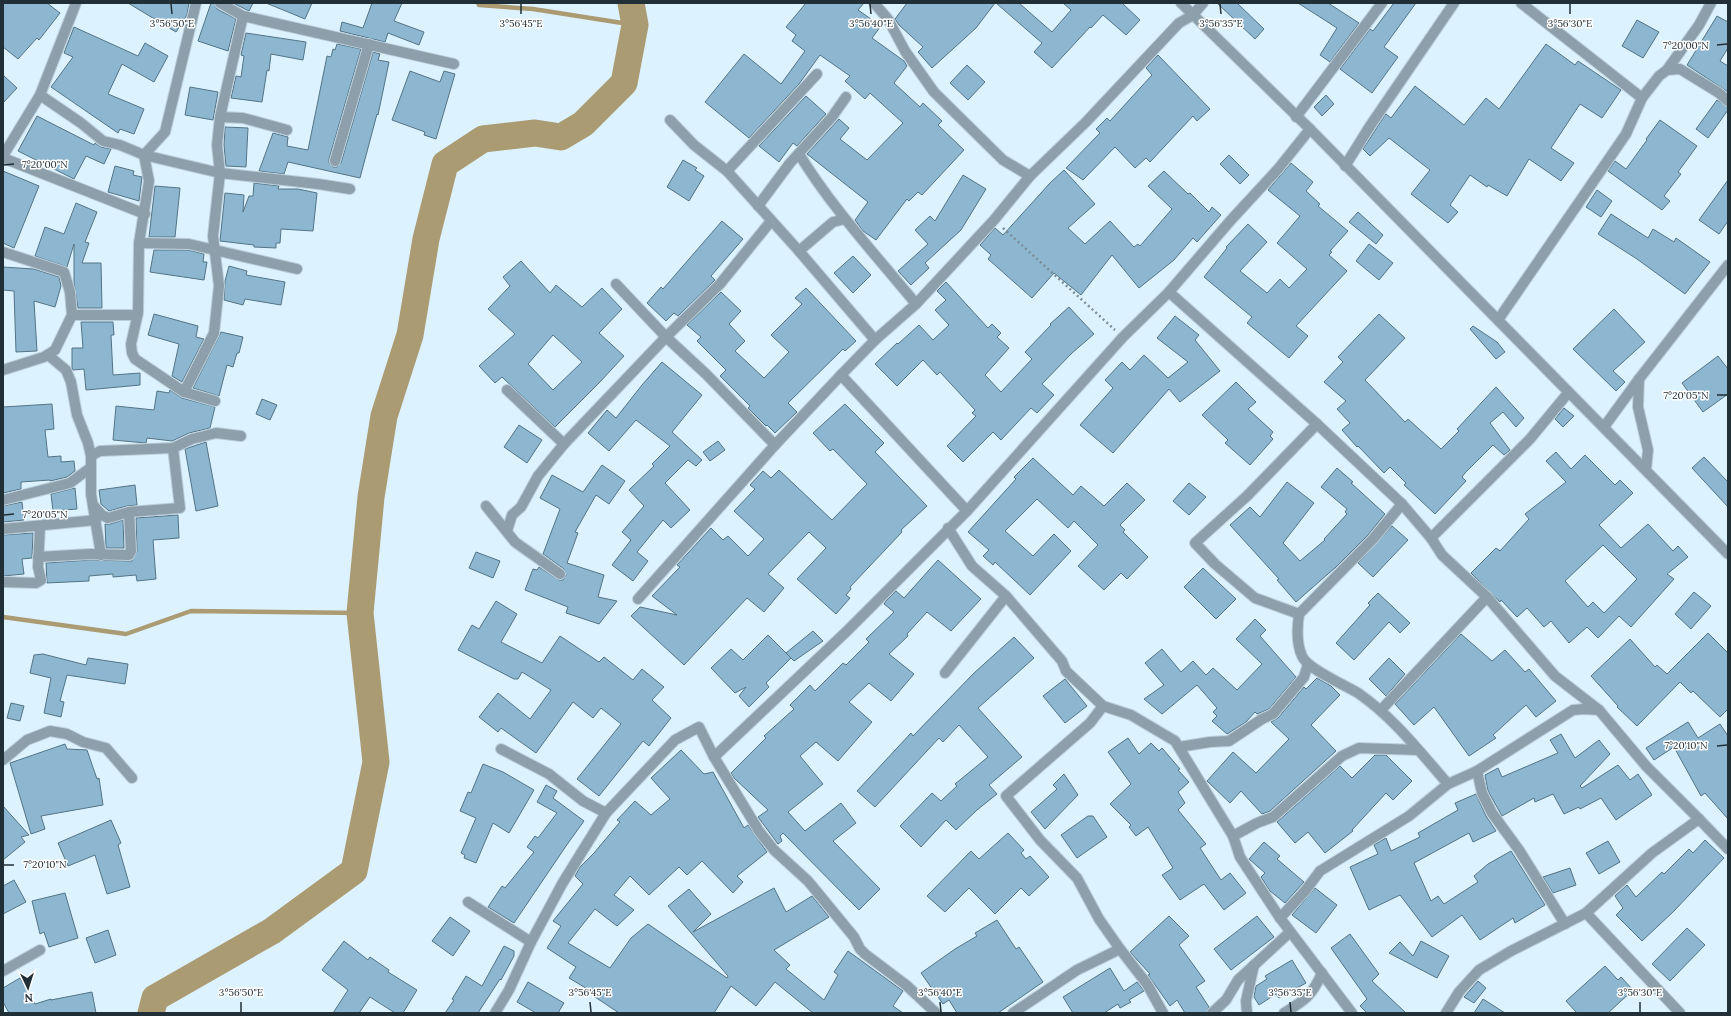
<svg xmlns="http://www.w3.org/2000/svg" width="1731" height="1016" font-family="Lora,serif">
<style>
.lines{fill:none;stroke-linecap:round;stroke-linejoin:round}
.stream{stroke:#ab9b73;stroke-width:4.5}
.river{stroke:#ab9b73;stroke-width:27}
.building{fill:#8db7d0;stroke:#537486;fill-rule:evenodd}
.minor-casing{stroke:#bbcfdb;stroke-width:12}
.path{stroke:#7c8d98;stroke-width:2.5;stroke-dasharray:2 3;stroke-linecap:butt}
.minor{stroke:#8d9faa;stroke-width:10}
.ticks{fill:none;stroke:#212f37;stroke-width:1.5}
.ticks-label{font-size:10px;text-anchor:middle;fill:#212f37;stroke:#fff;stroke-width:3;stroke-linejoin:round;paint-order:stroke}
</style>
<rect width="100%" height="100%" fill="#ddf2ff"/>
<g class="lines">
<!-- stream -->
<g class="stream">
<path d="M478,3L479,5L533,9L635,25"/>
<path d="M3,617L126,634L191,611L360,613"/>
</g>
<!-- river -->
<path class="river" d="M151,1013L155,998L272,931L354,871L376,762L360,613L371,497L384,416L410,335L426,239L445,164L483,139L535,133L561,137L583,124L624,83L635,25L631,3"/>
</g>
<!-- building -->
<g class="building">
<path d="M3,3H47L60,13L39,40L37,38L18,59L3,47Z"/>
<path d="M128,3H189L187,15L176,32Z"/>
<path d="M211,3H214L217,9L236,19L228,51L198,41Z"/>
<path d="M233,3H253L249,11Z"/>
<path d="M266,3H312L305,19Z"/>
<path d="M372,3H402L394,21L424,32L419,45L388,33L385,42L340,31L342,22L363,28Z"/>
<path d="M806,3H864L858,10L881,26L872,38L904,61L907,66L894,83L920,107L923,103L942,121L938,125L964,150L922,195L918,192L909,201L907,199L876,240L863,231L855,220L868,202L807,154L839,119L849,128L840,139L867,160L903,123L870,93L865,99L845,81L850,76L820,55L799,84L749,138L705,102L744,54L781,84L805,51L792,41L796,35L786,27Z"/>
<path d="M907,3H995L976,28L932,68L918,52L923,47L899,25L895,19Z"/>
<path d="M996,3H1019L1052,32L1071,10L1063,3H1122L1140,20L1126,35L1103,15L1091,28L1090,27L1052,68L1034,52L1042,43Z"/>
<path d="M1217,3H1237L1264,29L1255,39Z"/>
<path d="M1298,3H1328L1359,23L1330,62L1320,55L1337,28Z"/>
<path d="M1394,3H1416L1384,47L1398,57L1372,93L1340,69L1370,29L1373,31Z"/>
<path d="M1717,16L1728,22V48L1720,61L1728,66V92L1687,65Z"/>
<path d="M1637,20L1659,32L1643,58L1622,46Z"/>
<path d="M74,27L138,56L145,43L168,56L154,82L122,64L108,94L144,109L134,134L120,129L118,133L51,87L73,57L64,53Z"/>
<path d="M246,33L306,42L303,60L271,54L269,71L267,70L262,102L231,98L236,76L241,77L244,56L241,55Z"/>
<path d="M337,44L361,49L329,159V163L333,167H337L341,163L373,52L380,54L378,60L389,62L378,115L377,114L360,178L288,162L284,174L259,171L273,133L288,137L287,146L308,150L327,56L331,57L333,49L335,50Z"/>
<path d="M1546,44L1575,65L1578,61L1621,90L1602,118L1580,104L1551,148L1574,163L1561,181L1529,159L1507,196L1488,185L1487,187L1470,175L1450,205L1458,212L1448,223L1411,194L1430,170L1389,138L1370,156L1363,149L1385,115L1386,114L1391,118L1415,86L1464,125L1486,98L1499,109Z"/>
<path d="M1158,55L1210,109L1197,121L1193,116L1150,162L1146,158L1135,168L1115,147L1083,180L1066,168L1100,133L1096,129L1107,118L1110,121L1152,75L1146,68Z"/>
<path d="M967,65L985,82L968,100L950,83Z"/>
<path d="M410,71L440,82L444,71L455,74L436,139L424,135L425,132L392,120Z"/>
<path d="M3,75L17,88L3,103Z"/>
<path d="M190,87L218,92L213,120L185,115Z"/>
<path d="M1326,95L1334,104L1322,116L1314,107Z"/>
<path d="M806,96L826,114L797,146L793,143L779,162L759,146Z"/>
<path d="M1717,100L1728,107V110L1708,138L1696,129Z"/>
<path d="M37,116L94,145L95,143L101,147L111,149L104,164L86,156L74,179L18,151Z"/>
<path d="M1660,120L1697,146L1678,172L1681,174L1664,196L1670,201L1662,210L1608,171L1615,161L1626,169L1647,140L1646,139Z"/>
<path d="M225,127L248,128L246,167L226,166L224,145Z"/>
<path d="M1229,155L1249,175L1240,184L1220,164Z"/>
<path d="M683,160L697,168L695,170L704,176L689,201L667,187Z"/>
<path d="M1291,163L1313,182L1306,191L1320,204L1318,206L1348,231L1330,251L1332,252L1329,255L1347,271L1296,326L1308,336L1289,358L1247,323L1252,317L1204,277L1227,248L1226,247L1248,224L1267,242L1240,271L1267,293L1280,279L1289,288L1307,269L1277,243L1300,216L1268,190Z"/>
<path d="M115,166L134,171L133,175L142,177L139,201L108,192Z"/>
<path d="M1064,170L1095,204L1068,228L1085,244L1110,221L1134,247L1138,244L1140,246L1172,209L1148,186L1164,171L1188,194L1190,193L1209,212L1212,207L1221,215L1197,242L1193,238L1174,260L1139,288L1112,255L1081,295L1054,273L1032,298L988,259L991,255L980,245L995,228L1003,235L1050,183Z"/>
<path d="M3,171L39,186L14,248L3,243Z"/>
<path d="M963,175L986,189L961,230L925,263L929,268L911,285L898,271L928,244L915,230L930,216L935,221Z"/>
<path d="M1728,180V221L1719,234L1699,220Z"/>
<path d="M254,183L279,186L278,189H298L317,193L313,231L281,229L280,243H276V248L254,247V245L220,241L225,193L244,195L243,212L249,196H253Z"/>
<path d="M155,186L180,188L175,237H149Z"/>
<path d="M1597,190L1612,201L1601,217L1586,207Z"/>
<path d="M76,203L97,212L85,242L89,243L82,263H101L102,308H78L74,283V244L67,267L35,256L45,227L64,234Z"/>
<path d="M1358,212L1383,235L1376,244L1349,222Z"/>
<path d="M1611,214L1648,238L1653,229L1674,242L1676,238L1710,262L1685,294L1637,259L1598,234Z"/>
<path d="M722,221L743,239L711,276L715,280L678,316L674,313L666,321L647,303L661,287L663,289Z"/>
<path d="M1369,244L1393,263L1379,280L1356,261Z"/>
<path d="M154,250H188L204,254L203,262H207L204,280L150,272Z"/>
<path d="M853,256L871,275L853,293L834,273Z"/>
<path d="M521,261L550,293L556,285L582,307L602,288L622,309L599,333L624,356L599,383L555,427L502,377L495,383L479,366L515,334L488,309L510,286L503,277ZM553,335L582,362L553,390L528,364Z"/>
<path d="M229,266L247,271L246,275L285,282L281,305L245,299L243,305L224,300L225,281Z"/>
<path d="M3,267L34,269L59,277L61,286L55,307L34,301L37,351L16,352L14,291L3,290Z"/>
<path d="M946,282L988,328L992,324L1001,333L997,337L1009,348L985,375L1001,392L1032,359L1025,352L1051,325L1050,324L1069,307L1094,334L1072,353L1042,384L1054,395L1037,413L1031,408L1001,440L993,432L963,462L947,446L976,416L972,413L975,410L940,372L937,375L923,360L897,386L875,364L897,343L898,344L919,325L933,340L949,325L935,310L946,300L937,291Z"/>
<path d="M806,288L856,341L845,351L843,349L788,403L797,412L775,433L767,425L766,426L748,408L750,406L720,376L726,370L697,341L701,337L687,325L721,292L741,311L729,324L745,341L735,351L764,378L789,352L771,335L802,304L795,298Z"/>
<path d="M1614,309L1645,342L1613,371L1625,382L1616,391L1573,349Z"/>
<path d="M154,314L198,326L196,337L204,339L182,382L172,376L179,344L148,335Z"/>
<path d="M1379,314L1405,338L1365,380L1405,422L1408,419L1441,449L1459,431L1457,429L1496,387L1524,418L1516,427L1503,412L1490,423L1510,450L1504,455L1493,445L1465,473L1462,477L1466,481L1435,514L1404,485L1406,483L1390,467L1384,473L1358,446L1357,447L1342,430L1350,423L1337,409L1346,401L1324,382L1343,362L1338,357Z"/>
<path d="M1175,316L1199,335L1195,340L1220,371L1180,402L1169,389L1113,453L1080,425L1113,388L1105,380L1122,362L1130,370L1144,355L1168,378L1188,362L1157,338Z"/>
<path d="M81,322H113L114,335H111L113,375L140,373V385L86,390L84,369L73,370L72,368V348H83Z"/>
<path d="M1473,326L1497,342L1505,352L1496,359L1470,329Z"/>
<path d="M221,332L243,337L239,353H237L233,367L227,365L219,396L193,388Z"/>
<path d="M1718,356L1728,369V394L1703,412L1682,383Z"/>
<path d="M662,362L702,395L672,432L702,460L696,466L688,460L665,483L690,510L671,528L663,520L637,552L648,561L633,581L612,565L631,540L622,532L644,506L629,490L654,466L652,464L670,446L636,420L609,451L588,433L607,410L616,418L642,385Z"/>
<path d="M1236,382L1256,402L1248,409L1273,432L1270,436L1273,439L1250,465L1225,443L1228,440L1202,415Z"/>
<path d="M170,390L182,398L215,407L210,428L189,433L172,441L147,438L146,443L113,440L116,406L154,410L157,391L169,393Z"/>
<path d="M262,399L277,405L270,420L256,414Z"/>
<path d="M52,404L54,429L45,430L48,457L61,456V462L74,461L75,471L67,477L50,481V480L21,482V489L3,493V407Z"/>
<path d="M845,404L884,443L875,452L927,506L901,530L902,532L850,587L851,589L846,595L850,598L836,614L797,579L826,548L809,532L768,574L784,588L764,612L747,598L684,665L631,616L640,607L677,615L652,596L680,567L677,565L711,528L723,540L728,536L748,556L764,539L734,511L755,489L750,485L763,471L771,478L779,470L832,520L867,484L833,449L830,451L813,433Z"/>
<path d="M1564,408L1574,416L1563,427L1555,419Z"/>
<path d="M519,425L542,440L527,463L504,447Z"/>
<path d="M718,441L725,450L710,461L703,452Z"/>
<path d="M206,442L218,506L196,511L185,449Z"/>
<path d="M1556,452L1571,469L1585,455L1615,485L1620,480L1633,493L1599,525L1621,548L1648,524L1673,551L1678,546L1688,557L1667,574L1674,579L1631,627L1619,616L1598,638L1587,627L1569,643L1551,621L1544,627L1527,608L1517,617L1501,600L1500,602L1471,573L1496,548L1500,551L1529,519L1525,514L1566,482L1546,461ZM1603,545L1637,579L1604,613L1593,602L1588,607L1565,581Z"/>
<path d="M1704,457L1728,482V507L1692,468Z"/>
<path d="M1033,458L1073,495L1081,486L1104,506L1127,483L1145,500L1120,525L1125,530L1123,532L1148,557L1127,579L1121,573L1104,590L1078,566L1098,545L1074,521L1068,528L1037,499L1005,531L1033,556L1054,534L1071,551L1030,595L995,562L993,565L983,556L989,550L968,532L1016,479L1014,477Z"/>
<path d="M602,465L625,481L609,504L596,495L575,532L578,533L567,563L604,575L598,597L617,601L599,624L566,613L568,607L525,590L533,569L537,570L539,567L559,580H563L566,575L564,569L543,554L560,509L540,498L552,475L583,492Z"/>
<path d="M1337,468L1353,482L1351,483L1385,514L1368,535L1336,567L1296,602L1277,580L1279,579L1230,525L1250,507L1260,517L1287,482L1314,503L1283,543L1300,561L1325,540L1324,539L1347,514L1345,512L1347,509L1321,487Z"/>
<path d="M1189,483L1206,497L1189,515L1173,501Z"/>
<path d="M135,485L137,505L127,506L109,511L101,504L99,490Z"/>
<path d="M75,488L77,509L53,511L51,494Z"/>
<path d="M22,502L24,520L3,522V506Z"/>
<path d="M178,515L179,538L153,540L156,579L137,581L136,575L113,577V574L89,576V581L47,583L46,563L90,560L132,561L137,551L136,518Z"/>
<path d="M123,520L124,548H106L105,524H110Z"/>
<path d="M1392,526L1408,540L1373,577L1358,563Z"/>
<path d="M33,533L32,558L22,559L24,574L3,576V535Z"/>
<path d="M476,552L500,561L493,578L469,568Z"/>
<path d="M938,560L981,599L951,631L927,612L907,634L908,636L889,654L914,674L891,701L869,683L849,702L872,722L838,761L816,742L800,756L823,784L788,812L805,831L841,803L856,823L833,841L880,889L859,910L783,833L780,836L782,841L778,844L758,817L768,810L734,778L731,773L766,738L764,736L794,709L790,705L810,685L815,691L843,663L846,665L869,642L866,639L894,612L884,604L886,601L896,591L904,598Z"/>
<path d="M1203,568L1236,599L1216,619L1184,587Z"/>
<path d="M1694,592L1711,606L1691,629L1675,614Z"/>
<path d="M1378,593L1410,623L1400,633L1389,622L1354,660L1336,643L1370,605L1368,603Z"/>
<path d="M496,601L517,614L501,642L542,663L560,636L599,662L604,657L633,680L642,669L664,687L652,700L671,718L649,746L643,741L599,796L577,779L621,724L601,708L593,718L573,702L536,753L501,728L498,732L479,717L498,693L530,719L551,690L522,672L518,679H514L458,650L472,625L479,629Z"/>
<path d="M1255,619L1266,630L1260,636L1296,677L1269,709L1257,714L1255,712L1246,722L1227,734L1212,721L1217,716L1213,712L1217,708L1197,685L1162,714L1144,699L1164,685L1145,663L1162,649L1181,672L1193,661L1206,675L1213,668L1237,690L1262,664L1236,639Z"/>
<path d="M813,631L823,641L794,661L786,653Z"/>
<path d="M1708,633L1728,653V709L1720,717L1693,691L1691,693L1680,682L1637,726L1617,707L1618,706L1591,676L1630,639L1655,667L1657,665L1667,674Z"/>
<path d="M1461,634L1492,661L1505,650L1525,672L1529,669L1556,701L1536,717L1526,705L1493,735L1496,738L1469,756L1434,707L1414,725L1395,704Z"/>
<path d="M768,635L791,658L766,683L769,687L749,707L739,696L746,687L735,693L711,668L731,649L743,660Z"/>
<path d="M1014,637L1034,658L978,708L1022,757L989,785L997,794L977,810L956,830L946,820L921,847L900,826L932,793L941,801L957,786L955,784L988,757L959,725L943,742L939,738L875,807L857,791L911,733L913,736L974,673Z"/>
<path d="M43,654L86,665L88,658L128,664L125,684L67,675L60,701L64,702L61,717L44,713L51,678L30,673L34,655Z"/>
<path d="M1389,658L1405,674L1386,696L1369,679Z"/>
<path d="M1317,678L1331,686L1340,695L1311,725L1336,751L1270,811L1262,814L1241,791L1230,803L1207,781L1233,752L1256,773L1289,739L1271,722L1278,718L1304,687L1306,689Z"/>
<path d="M1065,679L1087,706L1065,723L1043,696Z"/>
<path d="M11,703L24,706L20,721L7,718Z"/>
<path d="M1688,722L1698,738L1720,724L1728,736V819L1705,793L1701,796L1674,747L1654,760L1646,748Z"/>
<path d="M1561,734L1575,758L1599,740L1610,754L1580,786L1582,788L1618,765L1630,780L1638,774L1652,795L1616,820L1601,798L1580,809L1579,807L1564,814L1553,794L1535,802L1534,798L1502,816L1488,791L1485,775L1498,768L1502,777L1558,753L1550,740Z"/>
<path d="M1128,738L1139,754L1151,743L1159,751L1162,748L1180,769L1178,770L1189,782L1178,792L1185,803L1178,810L1206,844L1200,848L1221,880L1230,873L1246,893L1224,910L1204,884L1180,900L1162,875L1173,868L1148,827L1136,836L1129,827L1131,825L1110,804L1131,784L1108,752Z"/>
<path d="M65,744L67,749L87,750L97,779L99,778L103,805L41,816L45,829L31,834L10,763Z"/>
<path d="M681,750L704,774L713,772L744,828L748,825L767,852L737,876L743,882L733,893L702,861L687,875L679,867L649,895L630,876L614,895L634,910L617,926L595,909L568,943L610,968L631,938L648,924L727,978L728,976L668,906L689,889L711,914L693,932L774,888L786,912L812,896L829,917L774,950L790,965L786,969L824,1000L838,975L834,972L848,951L903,991L893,1006L903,1013H813L775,982L756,1006L731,986L714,1013H619L592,995L594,993L569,978L576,967L547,948L561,926L553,921L583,884L575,876L580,867L594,853L620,822L617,820L635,801L651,815L670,799L651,778Z"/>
<path d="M1375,755H1386L1412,781L1393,800L1386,793L1352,830L1353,831L1325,853L1308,832L1295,843L1277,822L1340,766L1352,778Z"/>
<path d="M483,764L503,772L534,790L509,833L493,823L476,863L464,858L465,855L461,853L476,818L460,811L468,792L471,793Z"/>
<path d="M1064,774L1078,795L1045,829L1031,812L1057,789L1053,785Z"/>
<path d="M546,785L557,791L553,798L584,821L566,846L514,923L488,907L502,886L505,888L534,852L527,847L535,836L538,838L557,813L537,802Z"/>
<path d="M1476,794L1486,816L1496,831L1473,842L1469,833L1414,863L1431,901L1438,896L1444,904L1478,882L1474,876L1488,864L1511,851L1545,905L1515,923L1513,918L1480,940L1462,915L1432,937L1400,895L1369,910L1350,867L1378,854L1374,845L1386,838L1391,851L1420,837L1418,833L1458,810L1455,803Z"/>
<path d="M3,806L29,835L21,837L25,842L3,860Z"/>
<path d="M1088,816H1093L1107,837L1077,858L1061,835Z"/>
<path d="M111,820L121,843L118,845L130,887L107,894L95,855L68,866L58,843Z"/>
<path d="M1008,833L1024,850L1021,853L1026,859L1030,856L1049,877L1029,896L1021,888L995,914L969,888L945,912L927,896L971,851L979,859Z"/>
<path d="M1705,840L1724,858L1674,911L1642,941L1616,915L1623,908L1615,896L1627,885L1636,897L1662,872L1664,874L1689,849L1693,853Z"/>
<path d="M1608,841L1620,862L1599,874L1586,853Z"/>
<path d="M1264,842L1280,856L1277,859L1304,882L1285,903L1270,891L1261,877L1265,873L1249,859Z"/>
<path d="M1570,868L1576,885L1553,893L1543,877Z"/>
<path d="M14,880L26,902L3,914V886Z"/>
<path d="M1315,888L1337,905L1316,933L1292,915Z"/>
<path d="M65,893L78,938L49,947L44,932L40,934L32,901Z"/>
<path d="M1169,916L1189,936L1179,945L1205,981L1196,987L1209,1007L1206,1013H1185L1177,1000L1170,1006L1148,975L1150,974L1130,952Z"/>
<path d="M1257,916L1274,937L1231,970L1214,949Z"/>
<path d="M450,917L470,931L453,956L432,941Z"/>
<path d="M997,920L1016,949L1019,947L1043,982L998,1013H957L949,1000L943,1004L921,973L955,949L977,936L975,933Z"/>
<path d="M1687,928L1705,945L1670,981L1652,964Z"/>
<path d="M108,930L116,955L95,963L86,938Z"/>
<path d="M1350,934L1379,974L1372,981L1406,1013H1367L1360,1006L1367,999L1331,948Z"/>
<path d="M344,941L368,960L370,957L389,970L388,972L417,990L403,1013H395L370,997L359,1013H333L348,990L322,970Z"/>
<path d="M1421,941L1449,956L1437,978L1389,953L1400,942L1413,956Z"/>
<path d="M504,946L514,951V956L501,980L500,979L478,1013H445L454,1000L452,999L466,976L482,986Z"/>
<path d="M1292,960L1306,983L1279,998L1276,994L1259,1005L1254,997L1256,986L1267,979L1265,976Z"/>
<path d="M1605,966L1618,980L1621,977L1633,990L1608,1013H1577L1566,1001Z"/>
<path d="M1110,968L1124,991L1137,982L1144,991L1129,1000L1131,1002L1120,1008L1118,1004L1104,1013H1073L1063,997Z"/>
<path d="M20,978L35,1004L51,999V1000L92,992L96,1013H9L3,1002V988Z"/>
<path d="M1478,981L1486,988L1474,1003L1464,997Z"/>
<path d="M528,982L564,1003L558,1013H536L517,1002Z"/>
<path d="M1483,999L1505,1013H1474Z"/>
</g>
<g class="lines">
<defs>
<g id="minor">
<path d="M196,3L165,132L144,155L149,181L139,243L138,313L131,344L132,353L135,359L184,392L215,401"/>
<path d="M220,3L243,16L454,64"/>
<path d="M874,3L888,19L905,51L934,92L1003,160L1030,176"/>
<path d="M1181,3L1310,129L1728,554"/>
<path d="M1521,3L1642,98"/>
<path d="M1667,70L1699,25L1711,3"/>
<path d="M40,95L81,123L103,141L120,145L144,155L220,173L318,184L350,189"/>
<path d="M220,117L243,118L287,130"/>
<path d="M1296,117L1382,3"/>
<path d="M670,120L694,145L727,171L799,251L875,340"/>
<path d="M799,154C832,208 876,255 916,304"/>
<path d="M3,156L40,95L76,3"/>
<path d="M3,158L145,214"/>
<path d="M335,161L369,44"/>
<path d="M1345,166L1370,126L1454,3"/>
<path d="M727,171L817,74"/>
<path d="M758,206L790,163L832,117L846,97"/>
<path d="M139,243L189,244L297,269"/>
<path d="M799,251L833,222L845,219"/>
<path d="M3,252L64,272L70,292L72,315L55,350L44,357L3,370"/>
<path d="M616,284L666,337L706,374L775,445"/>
<path d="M1169,292L1317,424L1402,504L1431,538L1442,555L1487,597L1555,676L1599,710L1646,766L1699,819"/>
<path d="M72,315H137"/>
<path d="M1498,320L1626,134L1642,98L1659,76L1667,70L1680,69L1719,93L1728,101"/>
<path d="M48,355L66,370L71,382L77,415L88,443L91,456V494L101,555"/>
<path d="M841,375L967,511"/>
<path d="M1639,379L1638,407L1648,450L1646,470"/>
<path d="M507,390L564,444"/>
<path d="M184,392L214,333L219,286L213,236L220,173L217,145L220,117L243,16"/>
<path d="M1604,427L1639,379L1728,265"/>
<path d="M91,456L100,451L173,448L192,439L216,433L241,436"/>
<path d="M3,500L70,483L90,468"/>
<path d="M1402,504L1373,539L1299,614C1297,628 1296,643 1302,656C1307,669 1345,685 1358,693C1393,717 1420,752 1448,784"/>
<path d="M93,505L102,515L108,518L129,512L180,508L173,448"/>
<path d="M486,506L515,542L560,574"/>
<path d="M3,529L96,520"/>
<path d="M507,531L512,515L521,507L538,476L564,444L666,337L720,284L771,221"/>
<path d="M1431,538L1530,439L1568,393"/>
<path d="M38,557L90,554L129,555L131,551L129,512"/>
<path d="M3,582L36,583L41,580L38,567L40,527"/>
<path d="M1006,596L1062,661L1066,671L1103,706L1131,715L1175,741L1233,836L1240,857L1280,918L1352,1013"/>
<path d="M638,599L775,445L841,375L875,340L916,304L994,220L1030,176L1086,122L1179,23L1193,15L1203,3"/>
<path d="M1299,614L1255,598L1215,564L1195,543L1247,496L1317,424"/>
<path d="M945,673L1006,596L972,566L948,528"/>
<path d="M1103,706L1090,723L1006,796L1040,840L1077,878L1099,919L1120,949"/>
<path d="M1381,710L1487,597"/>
<path d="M1179,747L1210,742L1229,741L1262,719L1273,714L1304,677L1308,664"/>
<path d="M501,749L549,774L583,801L606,813"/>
<path d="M714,757L759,831L774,850L808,881L854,937L860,949L865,954L906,985L936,1013"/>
<path d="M3,760L27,740L50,731L67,734L83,742L106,748L132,778"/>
<path d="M1477,771L1482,793L1492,813L1519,850L1565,924"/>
<path d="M1233,836L1257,823L1273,817L1342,756L1359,748L1418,750"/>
<path d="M468,902L531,942"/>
<path d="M1586,913L1680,1013"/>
<path d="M1280,918L1305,891L1320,871L1409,816L1448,784L1477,771L1573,710L1584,709L1599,710"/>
<path d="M3,971L40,950"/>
<path d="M495,1013L509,990L531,942L562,884L606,813L675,740L699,727L714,757L847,631L967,511L1123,337L1169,292L1231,220L1278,169L1310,129"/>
<path d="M1013,1013L1077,970L1120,949L1147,984L1163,1013"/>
<path d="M1212,1013L1226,1000L1238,980L1290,932"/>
<path d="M1247,1013L1246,1001L1254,965"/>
<path d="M1284,1013C1305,1000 1312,996 1322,973"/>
<path d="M1446,1013L1459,992L1479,970L1511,951L1586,913L1652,853L1699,819L1728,849"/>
</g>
</defs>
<!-- minor casing -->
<use href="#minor" class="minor-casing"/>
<!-- path -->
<path class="path" d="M1003,228L1115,330"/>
<!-- minor -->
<use href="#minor" class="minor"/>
</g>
<!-- ticks -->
<path class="ticks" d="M171,4L172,14M521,4V14M870,4L871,14M1220,4L1221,14M1570,4V14M1717,45L1727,44M4,165L14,164M1717,395H1727M4,515L14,514M1717,746L1727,745M4,865H14M241,1002V1012M590,1002L591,1012M940,1002L941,1012M1290,1002L1291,1012M1640,1002V1012"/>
<g class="ticks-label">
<text x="172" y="27">3°56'50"E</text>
<text x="521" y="27">3°56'45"E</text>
<text x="871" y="27">3°56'40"E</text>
<text x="1221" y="27">3°56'35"E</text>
<text x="1570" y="27">3°56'30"E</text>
<text x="1686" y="49">7°20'00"N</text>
<text x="45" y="168">7°20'00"N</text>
<text x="1686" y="399">7°20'05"N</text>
<text x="45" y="518">7°20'05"N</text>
<text x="1686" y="749">7°20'10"N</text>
<text x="45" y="868">7°20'10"N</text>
<text x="241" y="996">3°56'50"E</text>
<text x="590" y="996">3°56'45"E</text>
<text x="940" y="996">3°56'40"E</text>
<text x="1290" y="996">3°56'35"E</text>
<text x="1640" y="996">3°56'30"E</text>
</g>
<!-- border -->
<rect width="1731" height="1016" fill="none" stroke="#212f37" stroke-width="8"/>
<!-- north arrow -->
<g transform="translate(28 988) rotate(176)" stroke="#ffffff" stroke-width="3" paint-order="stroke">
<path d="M0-3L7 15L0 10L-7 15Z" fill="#212f37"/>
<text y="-6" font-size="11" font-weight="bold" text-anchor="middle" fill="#212f37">N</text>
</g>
</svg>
